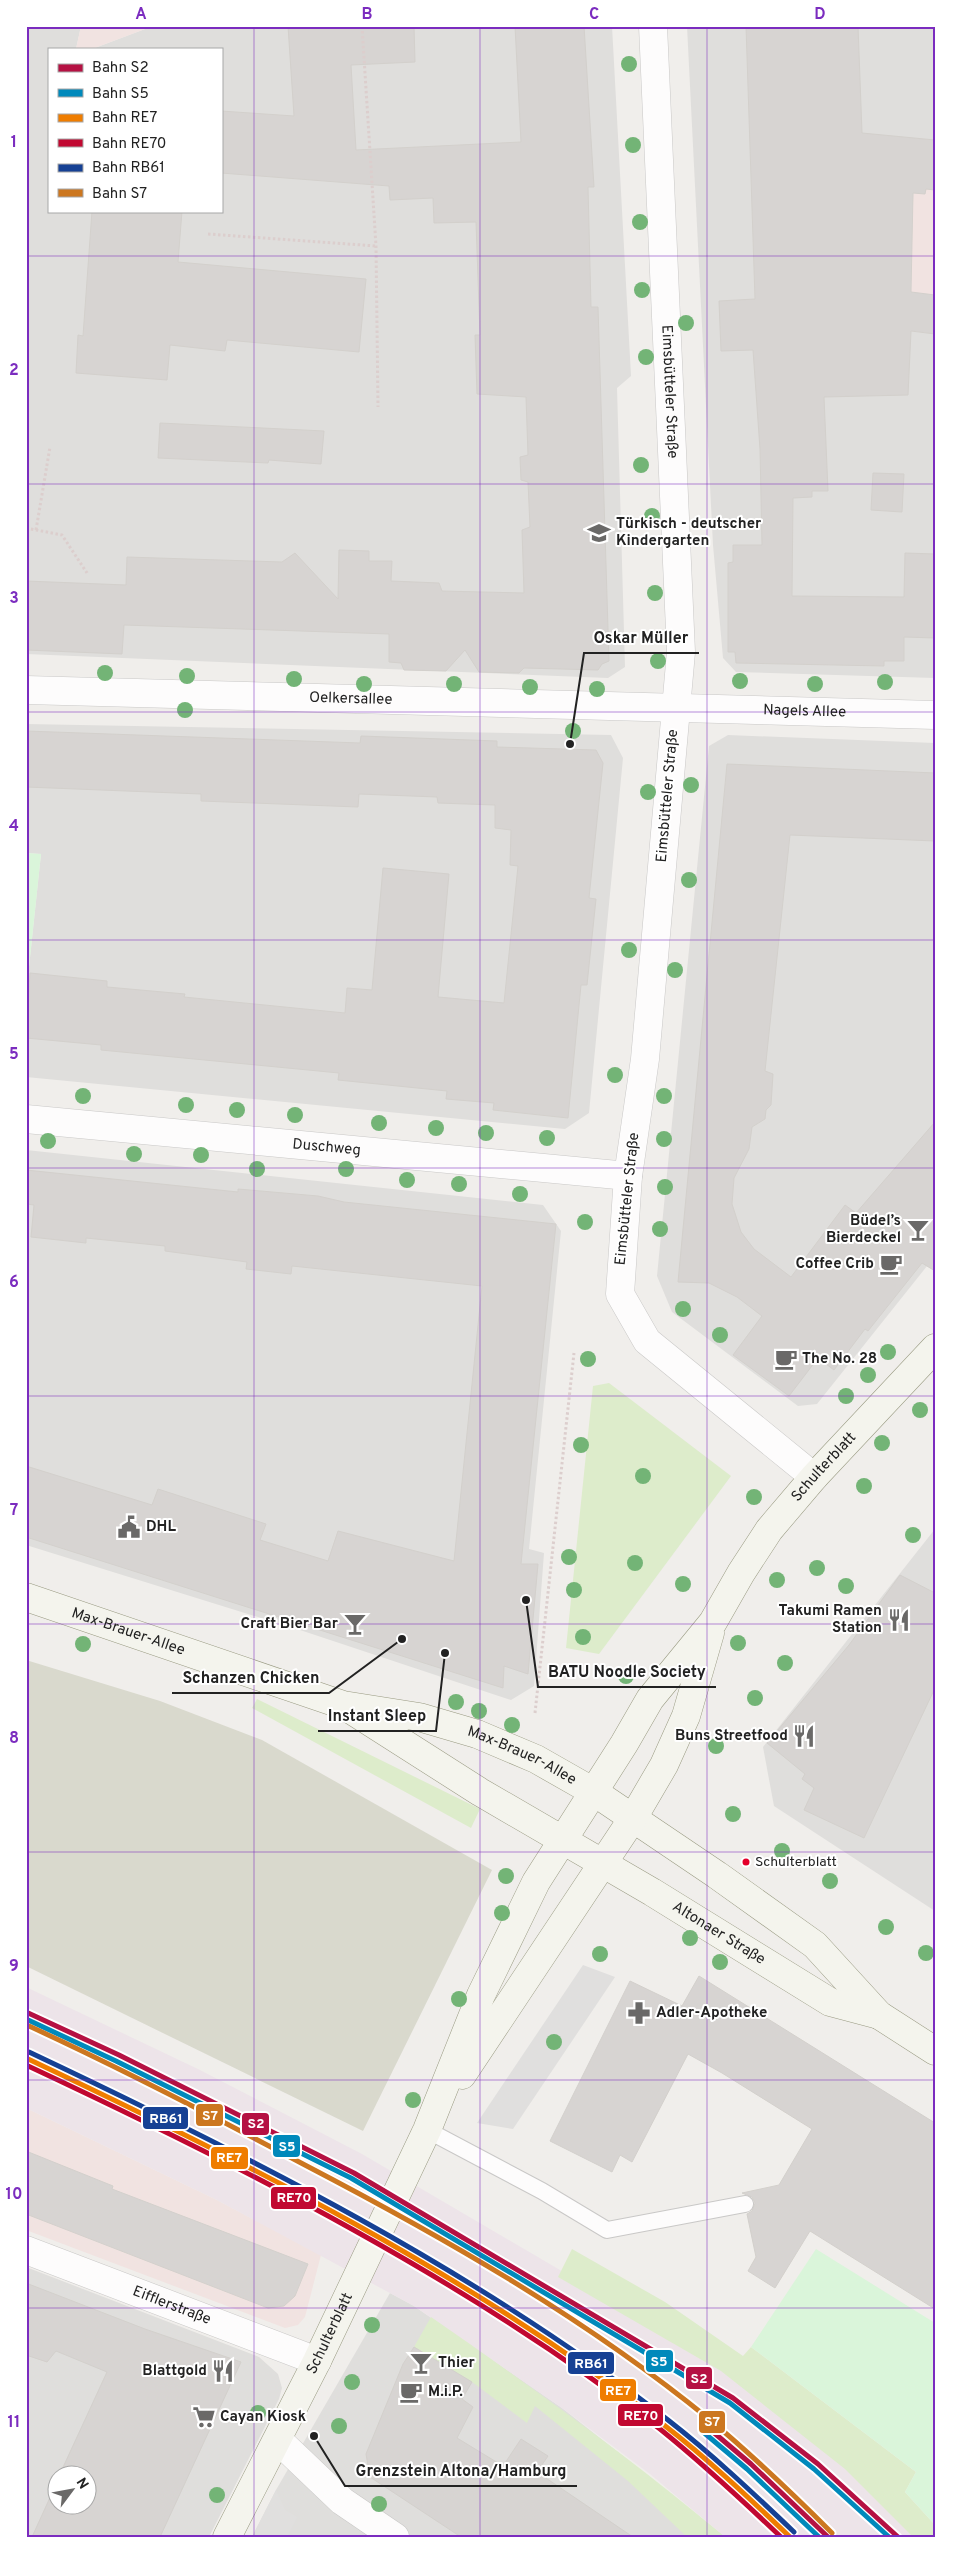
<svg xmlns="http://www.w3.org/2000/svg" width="961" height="2563" font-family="Overpass,sans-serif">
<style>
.residential{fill:#dfdedc;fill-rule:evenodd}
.commercial{fill:#f1e3e1}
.industrial{fill:#ede4e9}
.construction{fill:#d9d9cd}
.grass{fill:#ddeccb}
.park{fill:#daf5da}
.parking{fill:#e0dfde}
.building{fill:#d7d4d2;stroke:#d3d0cc}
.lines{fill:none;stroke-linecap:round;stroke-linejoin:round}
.lane-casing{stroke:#c9c8c7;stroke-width:18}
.street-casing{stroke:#c9c8c7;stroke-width:29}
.secondary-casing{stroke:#999a82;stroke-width:29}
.path{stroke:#dccecd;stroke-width:3;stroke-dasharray:2.5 2.5;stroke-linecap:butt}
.lane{stroke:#fdfcfc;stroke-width:16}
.street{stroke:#fdfcfc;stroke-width:28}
.secondary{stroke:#f4f4ed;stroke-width:28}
.rail-1-casing{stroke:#fff;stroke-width:9}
.rail-2-casing{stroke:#fff;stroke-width:9}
.rail-3-casing{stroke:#fff;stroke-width:9}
.rail-4-casing{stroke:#fff;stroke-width:9}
.rail-5-casing{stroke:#fff;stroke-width:9}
.rail-6-casing{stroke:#fff;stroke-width:9}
.rail-1{stroke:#b51143;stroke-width:5}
.rail-2{stroke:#0089bb;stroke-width:5}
.rail-3{stroke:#ef7d00;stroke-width:5}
.rail-4{stroke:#c10831;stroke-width:5}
.rail-5{stroke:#164194;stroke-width:5}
.rail-6{stroke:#cc7720;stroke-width:5}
.tree{fill:#73b476}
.grid{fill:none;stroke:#7b2cbf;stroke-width:1;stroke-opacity:0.55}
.bus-dot{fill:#e4002b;stroke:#fff;stroke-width:2}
.labels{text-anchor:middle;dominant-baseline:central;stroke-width:4;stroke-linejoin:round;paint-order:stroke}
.bus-label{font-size:14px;fill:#222;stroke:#fff;text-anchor:start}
.street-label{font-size:15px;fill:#222;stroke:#fff}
.poi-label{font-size:15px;font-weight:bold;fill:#222;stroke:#fff;text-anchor:start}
.leader{fill:none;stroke:#222;stroke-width:2}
.callout-dot{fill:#222;stroke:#fff;stroke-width:2}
.callout-label{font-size:16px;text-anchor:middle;font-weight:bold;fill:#222;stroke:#fff;stroke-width:4;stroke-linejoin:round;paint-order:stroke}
.line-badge{stroke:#fff;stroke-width:2}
.badge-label{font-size:14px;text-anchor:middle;font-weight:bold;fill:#fff}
.neatline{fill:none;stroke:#7b2cbf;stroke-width:2}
.grid-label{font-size:16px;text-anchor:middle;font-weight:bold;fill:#7b2cbf}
</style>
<rect width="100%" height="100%" fill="#f0eeeb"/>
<!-- residential -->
<g class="residential">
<path d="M26,26H81L76,49H49V211H221V49H92L153,26H612L631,376L617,388L625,667L608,678L26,654Z"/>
<path d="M687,26H935V678L736,672L723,658L713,545Z"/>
<path d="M26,724L611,735L623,758L589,1113L565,1129L26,1077V995L41,854L26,853Z"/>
<path d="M728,735L935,743V1256L817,1404L798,1406L672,1312L657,1276L709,746Z"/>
<path d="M26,1150L543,1205L561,1231L529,1549L544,1553L534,1686L511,1700L303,1631L26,1545Z"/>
<path d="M935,1529V1911L774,1806L763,1747Z"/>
<path d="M26,2267L259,2357L278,2374L282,2388L279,2399L209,2537H26ZM58,2476H88V2506H58Z"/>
<path d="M390,2293L414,2306L562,2408L725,2537H252L276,2490Z"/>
</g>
<!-- commercial -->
<g class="commercial">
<path d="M81,26H153L92,49H76Z"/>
<path d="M915,138L935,140V334L909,331Z"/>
<path d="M26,2108L217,2200L321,2255L305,2317L298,2325L285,2328L26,2230Z"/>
</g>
<!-- industrial -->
<path class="industrial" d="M26,1987L200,2070L362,2154L618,2304L722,2369L791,2418L922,2537H725L650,2474L562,2408L414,2306L217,2200L26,2108Z"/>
<!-- construction -->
<path class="construction" d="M26,1660L160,1701L262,1740L492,1870L363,2131L26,1966Z"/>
<!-- grass -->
<g class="grass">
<path d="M609,1383L731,1476L599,1654L566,1648L593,1386Z"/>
<path d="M257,1699L480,1809L471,1828L252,1708Z"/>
<path d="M572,2249L665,2302L743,2356L751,2347L916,2472L905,2492L935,2525V2537H913L845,2469L721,2371L558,2277Z"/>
<path d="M431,2317C532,2387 631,2458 725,2537H687L628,2481L535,2406L527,2423L472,2382L414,2347Z"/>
</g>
<!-- park -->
<g class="park">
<path d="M26,853L41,854L26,995Z"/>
<path d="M816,2249L935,2323V2525L905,2492L916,2472L751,2347Z"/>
</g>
<!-- parking -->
<g class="parking">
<path d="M583,1965L615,1977L513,2129L477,2123Z"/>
<path d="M276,2490L285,2510L297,2517L287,2537H252Z"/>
</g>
<!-- building -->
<g class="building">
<path d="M288,26H414L415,62L351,65L356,150L521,142L515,26H584L594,187H588L591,307H598L609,661L602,664L598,670L524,668L519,673L479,672L465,650L446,671L404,670L401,663L389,662V634L124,625L122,654L26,650V581L126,585L127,557L282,562L295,553L338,599L339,550L369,551V561H392L391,581L439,583L442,591L524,593L522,530L530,527L528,482L521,480L520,457L528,455L526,397L477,394L475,335H480L476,222L434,223L433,198L390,200L389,186L221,173V111L294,116Z"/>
<path d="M746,26H858L862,133L935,140V190L926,189L925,194L913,193L911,292L935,295V334L911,331L908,395L824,397L828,491H812V497L793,498L792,596L904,597L905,553L935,554V638L904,637V661H884V666L736,663L735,652H728V563L733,562V545H762L760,449L753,350L721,351L719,301L755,299Z"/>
<path d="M92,211H182L178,262L366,279L359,352L227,340L225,351L170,345L167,380L76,373L78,335L83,336Z"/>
<path d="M160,423L324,431L321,464L269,460L268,463L158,458Z"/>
<path d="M873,473L904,474L902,512L871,510Z"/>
<path d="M26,731L360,743L361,736L497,741V747L596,750L603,763L589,898L596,899L587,985H581L568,1118L493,1110L494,1103L446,1099L447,1091L338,1080L339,1073L101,1050V1045L26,1038L30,973L107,981V987L185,994L184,997L345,1013L347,988L372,990L383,868L449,874L438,997L504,1003L518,866L510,865L511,830L495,828V805L438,803L437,797L359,794L358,807L201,801V794L26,787Z"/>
<path d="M727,764L935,773V841L790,835L765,1071L773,1074L771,1105L766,1110L765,1119L752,1127L749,1149L734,1178L732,1204L741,1232L754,1249L791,1277L845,1205L856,1213L935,1122V1271L922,1263L868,1331L865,1329L834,1370L818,1358L789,1396L733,1355L762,1316L737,1297L709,1283L678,1282Z"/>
<path d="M26,1170L238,1192V1189L318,1196L344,1202L556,1224L521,1564H538L528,1674L504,1666L503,1688L26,1537V1466L152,1505L158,1489L266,1524L260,1540L328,1561L338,1531L454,1561L482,1286L292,1266L291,1274L246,1269L247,1262L165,1251V1246L86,1238V1243L31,1237L34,1205L26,1204Z"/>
<path d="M900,1575L935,1593V1688L864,1838L804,1810L814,1788L802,1779L805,1774L767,1743L849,1645Z"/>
<path d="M699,1976L935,2123V2309L810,2231L775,2288L748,2271L756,2257L747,2214L752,2211L755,2203L752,2197L742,2193L779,2185L812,2129L722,2073L688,2054L632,2162L620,2155L612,2172L550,2141L630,1981L682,2006Z"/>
<path d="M26,2151L113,2186L112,2189L308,2264L295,2296L284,2306L268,2308L26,2214Z"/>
<path d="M26,2283L145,2329L241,2362L160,2537H32L58,2480V2506H88V2476H59L107,2372L56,2351L47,2362L26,2355Z"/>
<path d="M414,2347L472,2382L462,2399L473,2407L457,2438L503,2466L521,2439L548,2456L537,2472L633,2537H461L370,2477L366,2454L403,2364Z"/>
</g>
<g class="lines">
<defs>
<path id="lane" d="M427,2130L542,2191L607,2230L745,2204"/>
<g id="street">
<path id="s1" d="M653,26L681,652L645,1059L628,1176L620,1294L647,1341L814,1477"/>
<path id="s2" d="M26,690L935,715"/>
<path id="s3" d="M26,1119L628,1176"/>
<path id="s4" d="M26,2250L317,2361"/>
<path d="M278,2440L342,2501L395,2537"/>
</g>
<g id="secondary">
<path id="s5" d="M26,1597L343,1705L419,1717L477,1734L536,1759L594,1792L717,1875L815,1945L879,2015L935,2051"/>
<path id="s6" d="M353,1711L480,1792L652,1892L830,2002L879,2015"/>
<path d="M462,2075L633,1818L664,1765L686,1716L710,1633"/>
<path id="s7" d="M227,2537L317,2361L427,2130L481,1995L536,1882L624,1744L650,1699L713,1622L741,1573L769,1530L814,1477L935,1348"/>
</g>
</defs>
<!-- lane casing -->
<use href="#lane" class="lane-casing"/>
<!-- street casing -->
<use href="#street" class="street-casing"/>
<!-- secondary casing -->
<use href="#secondary" class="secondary-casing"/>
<!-- path -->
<g class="path">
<path d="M362,26L376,246L378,407"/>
<path d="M208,234L376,246"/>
<path d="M26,528L62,535L87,573"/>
<path d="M36,530L50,447"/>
<path d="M535,1713L574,1353"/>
</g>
<!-- lane -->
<use href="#lane" class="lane"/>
<!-- street -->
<use href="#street" class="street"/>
<!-- secondary -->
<use href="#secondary" class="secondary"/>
<defs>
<g id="rail-1">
<path d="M26,2012L119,2055L354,2173L733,2398L818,2464L898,2537"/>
<path d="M706,2426L751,2464L828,2537"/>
</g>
<g id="rail-2">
<path d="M26,2019L116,2061L351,2178L730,2403L814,2469L889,2537"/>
<path d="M702,2431L747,2469L819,2537"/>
</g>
<path id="rail-3" d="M26,2058C244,2161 474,2276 664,2425C708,2459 749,2498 790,2537"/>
<path id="rail-4" d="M26,2065C244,2167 469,2281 660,2429C702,2463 742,2500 781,2537"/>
<path id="rail-5" d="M29,2052C247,2155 478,2271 668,2420C713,2455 754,2494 794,2532"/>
<path id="rail-6" d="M29,2026C122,2069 213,2116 303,2164C445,2238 585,2318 709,2419C752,2455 792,2493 832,2533"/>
</defs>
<!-- rail-1 casing -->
<use href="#rail-1" class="rail-1-casing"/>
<!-- rail-2 casing -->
<use href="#rail-2" class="rail-2-casing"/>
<!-- rail-3 casing -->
<use href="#rail-3" class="rail-3-casing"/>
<!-- rail-4 casing -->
<use href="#rail-4" class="rail-4-casing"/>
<!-- rail-5 casing -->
<use href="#rail-5" class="rail-5-casing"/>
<!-- rail-6 casing -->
<use href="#rail-6" class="rail-6-casing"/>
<!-- rail-1 -->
<use href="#rail-1" class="rail-1"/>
<!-- rail-2 -->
<use href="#rail-2" class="rail-2"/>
<!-- rail-3 -->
<use href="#rail-3" class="rail-3"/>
<!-- rail-4 -->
<use href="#rail-4" class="rail-4"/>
<!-- rail-5 -->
<use href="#rail-5" class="rail-5"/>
<!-- rail-6 -->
<use href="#rail-6" class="rail-6"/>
</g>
<!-- trees -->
<g class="tree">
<circle cx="629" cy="64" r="8"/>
<circle cx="633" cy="145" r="8"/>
<circle cx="640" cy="222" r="8"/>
<circle cx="642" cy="290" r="8"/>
<circle cx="686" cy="323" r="8"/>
<circle cx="646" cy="357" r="8"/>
<circle cx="641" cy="465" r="8"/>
<circle cx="652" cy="516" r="8"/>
<circle cx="655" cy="593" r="8"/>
<circle cx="658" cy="661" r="8"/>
<circle cx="105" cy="673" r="8"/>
<circle cx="187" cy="676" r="8"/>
<circle cx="294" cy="679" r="8"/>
<circle cx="740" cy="681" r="8"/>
<circle cx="885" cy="682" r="8"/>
<circle cx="364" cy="684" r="8"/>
<circle cx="454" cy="684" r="8"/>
<circle cx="815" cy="684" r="8"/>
<circle cx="530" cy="687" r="8"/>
<circle cx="597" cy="689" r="8"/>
<circle cx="185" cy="710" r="8"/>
<circle cx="573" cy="731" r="8"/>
<circle cx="691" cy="785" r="8"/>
<circle cx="648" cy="792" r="8"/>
<circle cx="689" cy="880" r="8"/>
<circle cx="629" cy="950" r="8"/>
<circle cx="675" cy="970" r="8"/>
<circle cx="615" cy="1075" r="8"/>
<circle cx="83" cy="1096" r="8"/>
<circle cx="664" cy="1096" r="8"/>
<circle cx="186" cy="1105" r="8"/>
<circle cx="237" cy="1110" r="8"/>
<circle cx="295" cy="1115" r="8"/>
<circle cx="379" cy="1123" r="8"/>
<circle cx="436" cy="1128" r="8"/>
<circle cx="486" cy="1133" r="8"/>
<circle cx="547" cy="1138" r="8"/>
<circle cx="664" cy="1139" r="8"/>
<circle cx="48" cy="1141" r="8"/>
<circle cx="134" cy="1154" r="8"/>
<circle cx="201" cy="1155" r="8"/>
<circle cx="257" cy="1169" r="8"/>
<circle cx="346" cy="1169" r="8"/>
<circle cx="407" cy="1180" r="8"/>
<circle cx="459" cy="1184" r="8"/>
<circle cx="665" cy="1187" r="8"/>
<circle cx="520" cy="1194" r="8"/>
<circle cx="585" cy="1222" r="8"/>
<circle cx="660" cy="1229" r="8"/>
<circle cx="683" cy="1309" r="8"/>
<circle cx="720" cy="1335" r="8"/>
<circle cx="888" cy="1352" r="8"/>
<circle cx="588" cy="1359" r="8"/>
<circle cx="868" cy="1375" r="8"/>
<circle cx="846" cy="1396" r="8"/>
<circle cx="920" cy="1410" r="8"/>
<circle cx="882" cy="1443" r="8"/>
<circle cx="581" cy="1445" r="8"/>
<circle cx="643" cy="1476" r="8"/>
<circle cx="864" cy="1486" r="8"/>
<circle cx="754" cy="1497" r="8"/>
<circle cx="913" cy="1535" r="8"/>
<circle cx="569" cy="1557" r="8"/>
<circle cx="635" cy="1563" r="8"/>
<circle cx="817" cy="1568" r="8"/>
<circle cx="777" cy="1580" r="8"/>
<circle cx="683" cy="1584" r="8"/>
<circle cx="846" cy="1586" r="8"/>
<circle cx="574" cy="1590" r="8"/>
<circle cx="583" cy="1637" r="8"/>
<circle cx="738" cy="1643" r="8"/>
<circle cx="83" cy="1644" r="8"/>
<circle cx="785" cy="1663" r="8"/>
<circle cx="626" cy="1676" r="8"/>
<circle cx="755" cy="1698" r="8"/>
<circle cx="456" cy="1702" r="8"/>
<circle cx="479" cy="1711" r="8"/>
<circle cx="512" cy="1725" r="8"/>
<circle cx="716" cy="1746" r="8"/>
<circle cx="733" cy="1814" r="8"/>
<circle cx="782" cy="1851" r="8"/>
<circle cx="506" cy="1876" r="8"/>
<circle cx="830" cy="1881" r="8"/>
<circle cx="502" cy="1913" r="8"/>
<circle cx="886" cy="1927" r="8"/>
<circle cx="690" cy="1938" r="8"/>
<circle cx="926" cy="1953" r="8"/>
<circle cx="600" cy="1954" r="8"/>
<circle cx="720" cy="1962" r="8"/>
<circle cx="459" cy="1999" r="8"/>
<circle cx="554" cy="2042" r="8"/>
<circle cx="413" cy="2100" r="8"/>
<circle cx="372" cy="2325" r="8"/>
<circle cx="352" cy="2382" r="8"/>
<circle cx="258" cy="2413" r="8"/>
<circle cx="339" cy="2426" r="8"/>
<circle cx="217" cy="2495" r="8"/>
<circle cx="379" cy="2504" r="8"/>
</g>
<!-- grid -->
<path class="grid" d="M254,26V2537M480,26V2537M707,26V2537M26,256H935M26,484H935M26,712H935M26,940H935M26,1168H935M26,1396H935M26,1624H935M26,1852H935M26,2080H935M26,2308H935"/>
<!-- icons -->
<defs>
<symbol id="school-bare" viewBox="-9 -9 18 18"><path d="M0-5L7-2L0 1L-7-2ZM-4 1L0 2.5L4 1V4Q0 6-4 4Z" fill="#6a6968" stroke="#fff" stroke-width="2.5" paint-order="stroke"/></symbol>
<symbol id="bar-bare" viewBox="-9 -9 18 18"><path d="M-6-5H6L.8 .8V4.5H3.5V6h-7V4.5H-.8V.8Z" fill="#6a6968" stroke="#fff" stroke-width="2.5" paint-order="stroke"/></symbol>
<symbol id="cafe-bare" viewBox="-9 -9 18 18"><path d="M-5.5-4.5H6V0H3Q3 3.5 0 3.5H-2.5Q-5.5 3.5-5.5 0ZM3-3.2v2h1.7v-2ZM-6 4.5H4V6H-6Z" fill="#6a6968" stroke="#fff" stroke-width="2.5" paint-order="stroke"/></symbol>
<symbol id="civic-bare" viewBox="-9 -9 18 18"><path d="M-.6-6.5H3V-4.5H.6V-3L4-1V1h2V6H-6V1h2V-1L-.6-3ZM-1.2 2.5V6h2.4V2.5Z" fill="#6a6968" stroke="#fff" stroke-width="2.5" paint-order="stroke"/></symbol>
<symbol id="restaurant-bare" viewBox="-9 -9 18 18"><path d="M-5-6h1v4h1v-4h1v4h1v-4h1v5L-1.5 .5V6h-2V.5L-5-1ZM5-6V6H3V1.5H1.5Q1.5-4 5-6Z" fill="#6a6968" stroke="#fff" stroke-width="2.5" paint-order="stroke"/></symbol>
<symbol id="pharmacy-bare" viewBox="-9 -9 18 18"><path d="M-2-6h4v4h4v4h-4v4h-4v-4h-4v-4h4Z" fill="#6a6968" stroke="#fff" stroke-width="2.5" paint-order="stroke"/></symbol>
<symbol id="supermarket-bare" viewBox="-9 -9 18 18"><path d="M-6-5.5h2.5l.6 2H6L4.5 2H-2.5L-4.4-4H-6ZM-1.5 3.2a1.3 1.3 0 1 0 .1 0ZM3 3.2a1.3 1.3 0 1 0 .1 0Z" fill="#6a6968" stroke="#fff" stroke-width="2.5" paint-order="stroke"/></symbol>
</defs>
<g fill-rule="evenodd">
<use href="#school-bare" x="583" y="517" width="32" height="32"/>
<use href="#bar-bare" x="902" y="1214" width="32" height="32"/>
<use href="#cafe-bare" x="875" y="1248" width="32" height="32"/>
<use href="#cafe-bare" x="770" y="1343" width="32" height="32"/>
<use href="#civic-bare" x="113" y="1511" width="32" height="32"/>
<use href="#restaurant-bare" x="883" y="1604" width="32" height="32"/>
<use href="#bar-bare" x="339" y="1608" width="32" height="32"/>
<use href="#restaurant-bare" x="788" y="1720" width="32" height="32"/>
<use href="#pharmacy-bare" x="623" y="1997" width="32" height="32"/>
<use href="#bar-bare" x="405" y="2347" width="32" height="32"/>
<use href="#restaurant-bare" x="207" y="2355" width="32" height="32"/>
<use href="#cafe-bare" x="395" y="2376" width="32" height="32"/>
<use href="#supermarket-bare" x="188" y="2401" width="32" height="32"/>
</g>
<!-- markers -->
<circle class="bus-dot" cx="746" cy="1862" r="4.5"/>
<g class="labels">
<!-- bus labels -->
<g class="bus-label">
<text x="755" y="1862">Schulterblatt</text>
</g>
<!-- street labels -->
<g class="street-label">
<text stroke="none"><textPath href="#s1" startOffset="366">Eimsbütteler Straße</textPath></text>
<text stroke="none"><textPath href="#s2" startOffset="325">Oelkersallee</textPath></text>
<text stroke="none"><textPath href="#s2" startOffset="779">Nagels Allee</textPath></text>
<text transform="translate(668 796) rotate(-85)">Eimsbütteler Straße</text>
<text stroke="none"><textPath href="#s3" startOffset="302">Duschweg</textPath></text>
<text transform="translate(628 1199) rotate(-84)">Eimsbütteler Straße</text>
<text stroke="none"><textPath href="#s7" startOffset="1231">Schulterblatt</textPath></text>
<text stroke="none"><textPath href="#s5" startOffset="108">Max-Brauer-Allee</textPath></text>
<text stroke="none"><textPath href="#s5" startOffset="522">Max-Brauer-Allee</textPath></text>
<text stroke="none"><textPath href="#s6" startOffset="428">Altonaer Straße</textPath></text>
<text stroke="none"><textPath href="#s4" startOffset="156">Eifflerstraße</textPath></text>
<text stroke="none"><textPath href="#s7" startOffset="228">Schulterblatt</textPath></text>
</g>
<!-- poi labels -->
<g class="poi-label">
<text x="616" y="524">Türkisch - deutscher<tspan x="616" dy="17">Kindergarten</tspan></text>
<text x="901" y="1221" text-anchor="end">Büdel’s<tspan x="901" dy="17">Bierdeckel</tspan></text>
<text x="874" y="1264" text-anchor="end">Coffee Crib</text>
<text x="802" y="1359">The No. 28</text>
<text x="146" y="1527">DHL</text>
<text x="882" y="1611" text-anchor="end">Takumi Ramen<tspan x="882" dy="17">Station</tspan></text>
<text x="338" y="1624" text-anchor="end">Craft Bier Bar</text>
<text x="788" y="1736" text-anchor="end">Buns Streetfood</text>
<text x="656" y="2013">Adler-Apotheke</text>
<text x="438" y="2363">Thier</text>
<text x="207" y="2371" text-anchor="end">Blattgold</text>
<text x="428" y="2392">M.i.P.</text>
<text x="220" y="2417">Cayan Kiosk</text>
</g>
</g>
<!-- callouts -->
<path class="leader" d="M570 744L584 653H699M526 1600L538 1687H716M402 1639L329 1693H172M445 1653L436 1731H318M314 2436L345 2486H577"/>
<g class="callout-dot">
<circle cx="570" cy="744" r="5"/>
<circle cx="526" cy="1600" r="5"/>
<circle cx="402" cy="1639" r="5"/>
<circle cx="445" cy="1653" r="5"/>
<circle cx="314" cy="2436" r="5"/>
</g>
<g class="callout-label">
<text x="641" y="643">Oskar Müller</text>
<text x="627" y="1677">BATU Noodle Society</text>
<text x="251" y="1683">Schanzen Chicken</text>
<text x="377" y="1721">Instant Sleep</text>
<text x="461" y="2476">Grenzstein Altona/Hamburg</text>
</g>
<g class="line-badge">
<rect x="195" y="2103" width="29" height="24" rx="5" fill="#cc7720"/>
<rect x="142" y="2106" width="47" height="24" rx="5" fill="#164194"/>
<rect x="241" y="2112" width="29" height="24" rx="5" fill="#b51143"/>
<rect x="272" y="2134" width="29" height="24" rx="5" fill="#0089bb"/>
<rect x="210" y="2146" width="39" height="24" rx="5" fill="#ef7d00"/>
<rect x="270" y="2186" width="47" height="24" rx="5" fill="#c10831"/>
<rect x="645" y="2349" width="29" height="24" rx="5" fill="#0089bb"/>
<rect x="567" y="2351" width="48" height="24" rx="5" fill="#164194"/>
<rect x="685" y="2366" width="28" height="24" rx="5" fill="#b51143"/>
<rect x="599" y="2378" width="38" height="24" rx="5" fill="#ef7d00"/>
<rect x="617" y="2403" width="47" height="24" rx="5" fill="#c10831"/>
<rect x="698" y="2410" width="28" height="24" rx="5" fill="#cc7720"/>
</g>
<g class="badge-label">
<text x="210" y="2120">S7</text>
<text x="166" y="2123">RB61</text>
<text x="256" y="2128">S2</text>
<text x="287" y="2151">S5</text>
<text x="229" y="2162">RE7</text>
<text x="294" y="2202">RE70</text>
<text x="659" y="2366">S5</text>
<text x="591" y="2368">RB61</text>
<text x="699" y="2383">S2</text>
<text x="618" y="2395">RE7</text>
<text x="641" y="2420">RE70</text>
<text x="712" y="2426">S7</text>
</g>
<!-- border -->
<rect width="961" height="2563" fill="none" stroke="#ffffff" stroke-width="55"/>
<!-- legend -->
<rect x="48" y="48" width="175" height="165" fill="#ffffff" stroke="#a7a7a7"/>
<rect x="58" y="64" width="25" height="8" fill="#b51143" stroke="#a7a7a7"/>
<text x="92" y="72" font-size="15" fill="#222222">Bahn S2</text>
<rect x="58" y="89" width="25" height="8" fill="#0089bb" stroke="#a7a7a7"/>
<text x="92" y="98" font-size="15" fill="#222222">Bahn S5</text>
<rect x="58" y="114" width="25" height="8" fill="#ef7d00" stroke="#a7a7a7"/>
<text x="92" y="122" font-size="15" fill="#222222">Bahn RE7</text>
<rect x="58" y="139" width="25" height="8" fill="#c10831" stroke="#a7a7a7"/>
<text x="92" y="148" font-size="15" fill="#222222">Bahn RE70</text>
<rect x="58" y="164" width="25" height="8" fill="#164194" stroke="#a7a7a7"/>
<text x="92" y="172" font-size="15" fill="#222222">Bahn RB61</text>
<rect x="58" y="189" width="25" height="8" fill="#cc7720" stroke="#a7a7a7"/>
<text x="92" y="198" font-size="15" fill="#222222">Bahn S7</text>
<!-- north arrow -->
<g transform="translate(72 2490) rotate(58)"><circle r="24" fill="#ffffff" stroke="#a7a7a7"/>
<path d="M0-4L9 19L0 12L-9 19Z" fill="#6a6968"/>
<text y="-8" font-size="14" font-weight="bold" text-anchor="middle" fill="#222222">N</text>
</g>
<rect x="28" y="28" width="906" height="2508" class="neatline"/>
<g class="grid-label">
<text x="141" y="19">A</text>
<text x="367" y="19">B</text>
<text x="594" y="19">C</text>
<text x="820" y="19">D</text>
<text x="14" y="147">1</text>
<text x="14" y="375">2</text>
<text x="14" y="603">3</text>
<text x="14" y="831">4</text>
<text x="14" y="1059">5</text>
<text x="14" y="1287">6</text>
<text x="14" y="1515">7</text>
<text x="14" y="1743">8</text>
<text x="14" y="1971">9</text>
<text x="14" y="2199">10</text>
<text x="14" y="2427">11</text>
</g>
</svg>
